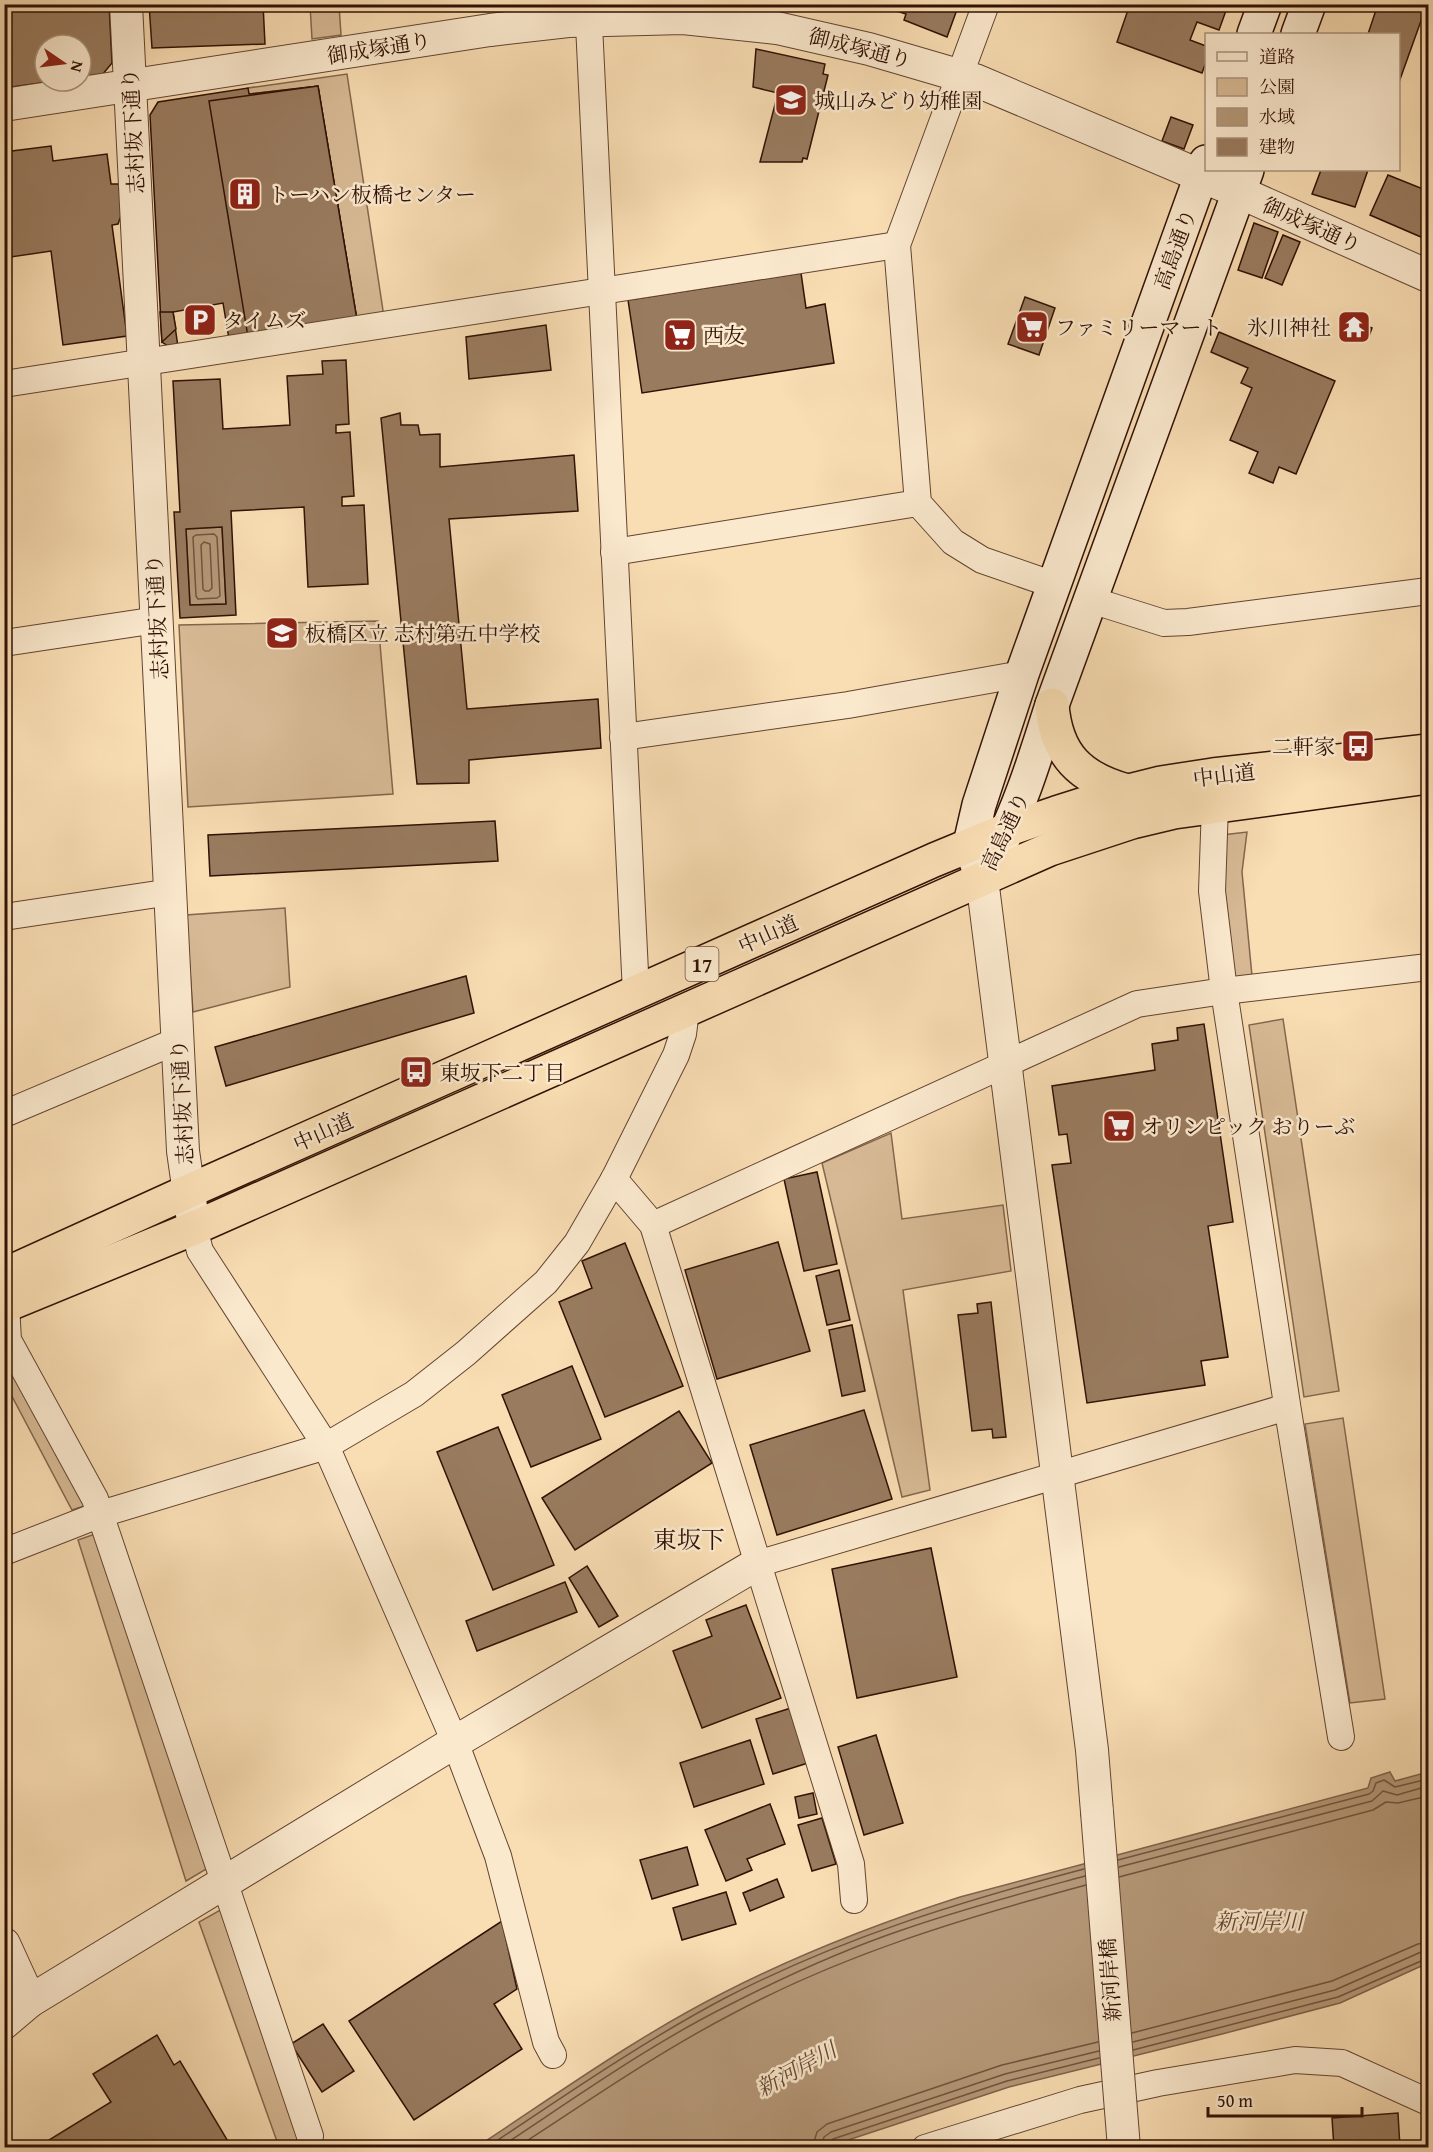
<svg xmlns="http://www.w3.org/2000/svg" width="1433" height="2152" font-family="'Gentium Book Plus','Noto Serif JP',serif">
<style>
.green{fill:#d7ba95;stroke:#84664c;stroke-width:1.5}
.water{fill:#b59878;stroke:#80624a;stroke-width:1.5}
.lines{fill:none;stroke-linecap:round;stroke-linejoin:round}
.shore{stroke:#72543e;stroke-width:1.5}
.building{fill:#997b5f;stroke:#301104;stroke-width:1.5;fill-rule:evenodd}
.minor-casing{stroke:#624430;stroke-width:28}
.tertiary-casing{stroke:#624430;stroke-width:34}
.secondary-casing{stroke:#301104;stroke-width:36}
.trunk-casing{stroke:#301104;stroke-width:36}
.minor{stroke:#fbe9ce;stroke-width:26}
.tertiary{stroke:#fbe9ce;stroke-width:32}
.secondary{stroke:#fbe9ce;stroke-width:33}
.trunk{stroke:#f9ddb3;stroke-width:33}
.tertiary-bridge-casing{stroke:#624430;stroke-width:34;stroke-linecap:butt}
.tertiary-bridge{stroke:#fbe9ce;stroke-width:32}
.labels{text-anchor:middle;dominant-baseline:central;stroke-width:5;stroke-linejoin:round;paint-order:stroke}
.shield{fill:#fbe9ce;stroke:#6d5241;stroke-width:1.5}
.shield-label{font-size:20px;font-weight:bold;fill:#301104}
.street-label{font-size:21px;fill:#301104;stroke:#fbe9ce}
.poi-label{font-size:21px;fill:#301104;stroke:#fbe9ce;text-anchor:start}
.water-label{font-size:22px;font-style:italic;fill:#654732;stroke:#fbe9ce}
.quarter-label{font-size:24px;fill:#301104;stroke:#fbe9ce}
</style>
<rect width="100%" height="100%" fill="#f9ddb3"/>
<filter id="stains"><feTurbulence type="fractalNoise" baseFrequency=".00333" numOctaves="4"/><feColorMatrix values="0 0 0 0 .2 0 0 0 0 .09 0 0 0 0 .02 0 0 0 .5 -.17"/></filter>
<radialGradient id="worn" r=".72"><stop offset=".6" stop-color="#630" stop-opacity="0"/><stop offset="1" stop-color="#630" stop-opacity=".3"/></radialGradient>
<!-- green -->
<g class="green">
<path d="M310,5H339L341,35L312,39Z"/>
<path d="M347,74L384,317L357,320L318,86L249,94L248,88Z"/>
<path d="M378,621L393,794L188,807L179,625Z"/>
<path d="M1247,832L1242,872L1252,976L1229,980L1222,835Z"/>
<path d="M285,908L290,987L193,1012L186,915Z"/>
<path d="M1283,1019L1339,1391L1304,1397L1249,1025Z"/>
<path d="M891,1133L902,1219L1003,1205L1011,1271L903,1290L930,1490L902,1497L822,1163Z"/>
<path d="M4,1342L90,1504L72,1510L5,1383Z"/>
<path d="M1343,1418L1385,1699L1350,1703L1305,1424Z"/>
<path d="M98,1533L208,1868L186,1881L78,1540Z"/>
<path d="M222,1909L302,2139L290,2147H279L199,1922Z"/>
</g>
<!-- water -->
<g class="water">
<path d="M222,527L226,604L190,605L186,529Z"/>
<path d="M1390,1772L1395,1781L1428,1772V1963L1340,2003L1222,2034L1009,2087L827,2147L475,2148C556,2095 636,2037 723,1993C799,1954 879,1923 960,1897L1368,1788L1371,1778Z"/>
</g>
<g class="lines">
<!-- shore -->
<g class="shore">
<path d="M214,534L217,537L220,596L217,598L198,599L196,596L193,537L196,535Z"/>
<path d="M204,542L210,544L212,588L209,591H205L203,589L201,545Z"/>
<path d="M1118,1860L1369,1794L1373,1791L1376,1783L1384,1780L1395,1787L1428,1779"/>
<path d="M1119,1867L1372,1801L1383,1791L1397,1795L1428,1786"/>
<path d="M1119,1877L1373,1810L1386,1802L1398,1803L1428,1796"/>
<path d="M1132,2033L1332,1981L1418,1944L1428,1942"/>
<path d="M1133,2042L1335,1990L1421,1952L1428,1951"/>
<path d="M1133,2050L1338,1997L1428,1958"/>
<path d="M486,2148C564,2096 642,2042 725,1998C841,1938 959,1902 1084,1869"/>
<path d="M499,2148C575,2098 650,2044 731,2004C786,1976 843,1950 902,1930C962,1909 1023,1893 1085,1876"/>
<path d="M516,2148C587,2102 657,2053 732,2014C844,1954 964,1918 1086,1885"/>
<path d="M812,2148L817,2132L827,2124L1002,2065L1098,2042"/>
<path d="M821,2148L824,2137L831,2132L1005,2074L1099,2051"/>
<path d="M829,2148L830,2142L833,2139L1007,2081L1099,2058"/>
</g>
</g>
<!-- building -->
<g class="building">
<path d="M4,4H109L112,63L102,75L81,78V45H45V81H56L4,88Z"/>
<path d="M149,4H263L265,44L152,48Z"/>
<path d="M446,4H511V8L446,11Z"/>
<path d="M875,4H959L947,37L904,20L906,14Z"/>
<path d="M1130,4L1228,5L1219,30L1197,22L1190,40L1206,46V62L1202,73L1117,42Z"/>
<path d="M1378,4H1427L1398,85V34H1368Z"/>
<path d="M756,49L825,64L823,74L828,75L807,159L803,158L802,162H760L778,93L753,87Z"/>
<path d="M318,86L357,320L229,339L223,303L173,312L178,347L171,348L162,342L150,115L158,102L248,88L249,94Z"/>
<path d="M318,86L357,320L248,337L209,101Z"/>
<path d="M1171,117L1193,125L1184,149L1162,141Z"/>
<path d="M51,146L53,161L107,154L111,184H118L119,186L122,213L118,224L112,225L127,336L63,345L51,251L4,258V152Z"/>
<path d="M1321,170H1368L1355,207L1312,194Z"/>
<path d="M1388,175L1428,191V240L1370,215Z"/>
<path d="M1254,223L1278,232L1262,278L1238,270Z"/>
<path d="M1283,235L1300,242L1282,285L1265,278Z"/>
<path d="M801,273L806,308L825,304L834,363L642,393L628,300Z"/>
<path d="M1025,297L1055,308L1039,355L1008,344Z"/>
<path d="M160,312H173L176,329L162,342Z"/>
<path d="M1350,315L1366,321L1364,325L1372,328L1368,339L1360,337L1359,340L1342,334L1344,330L1341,328L1345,318L1349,319Z"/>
<path d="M546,325L551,370L469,379L466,337Z"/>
<path d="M1219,332L1335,381L1296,474L1279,467L1273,483L1249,473L1258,452L1230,440L1252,388L1241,383L1248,368L1211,352Z"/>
<path d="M346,360L349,424L336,425V433L350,432L354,496L342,497V506L364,505L368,584L308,587L304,507L231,511L236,615L180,618L174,512H180L173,381L220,379L223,429L290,425L287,376L323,374L322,361ZM222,527L226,604L190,605L186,529Z"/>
<path d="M400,413L401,425H418L420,435L440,434V467L574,455L578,511L449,519L467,709L598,699L601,748L469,760V783L417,784L381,418Z"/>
<path d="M495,821L498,861L210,876L208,835Z"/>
<path d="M466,976L474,1013L226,1086L215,1047Z"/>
<path d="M1204,1024L1233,1222L1208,1226L1228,1357L1201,1361L1205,1385L1087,1403L1052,1165L1071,1163L1067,1134L1059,1135L1052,1086L1155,1070L1152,1044L1178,1040L1177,1028Z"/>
<path d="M817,1172L837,1264L804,1271L784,1179Z"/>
<path d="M778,1242L810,1351L717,1379L685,1270Z"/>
<path d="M625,1243L683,1386L605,1417L559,1302L592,1288L582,1261Z"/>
<path d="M839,1270L850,1320L827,1325L816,1276Z"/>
<path d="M991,1302L1006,1437L993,1438L992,1429L972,1431L958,1315L978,1313L977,1304Z"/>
<path d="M852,1325L865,1391L842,1396L829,1330Z"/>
<path d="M572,1366L601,1439L531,1467L502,1395Z"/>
<path d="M864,1410L892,1499L777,1535L750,1445Z"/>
<path d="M679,1411L712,1463L575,1550L542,1498Z"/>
<path d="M498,1427L554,1565L493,1590L437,1452Z"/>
<path d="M931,1548L957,1677L857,1698L832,1569Z"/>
<path d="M587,1566L618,1616L599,1627L569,1578Z"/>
<path d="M565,1582L577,1612L477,1651L466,1621Z"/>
<path d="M746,1605L781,1698L702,1728L673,1651L712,1636L706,1620Z"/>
<path d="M791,1708L808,1763L773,1774L756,1719Z"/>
<path d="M876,1735L903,1823L864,1835L838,1747Z"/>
<path d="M750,1740L764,1784L694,1807L680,1763Z"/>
<path d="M813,1793L817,1814L799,1818L795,1797Z"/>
<path d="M770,1804L785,1844L747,1859L752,1870L726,1881L705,1830Z"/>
<path d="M822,1818L836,1864L812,1871L798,1825Z"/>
<path d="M687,1847L698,1885L652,1899L640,1860Z"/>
<path d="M777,1879L784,1897L750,1911L743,1893Z"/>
<path d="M726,1892L736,1924L682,1940L673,1908Z"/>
<path d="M502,1921L517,1989L494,2004L522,2049L414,2120L349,2021Z"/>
<path d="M323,2024L354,2071L322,2092L291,2044Z"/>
<path d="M157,2035L174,2065L180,2061L232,2148H36L111,2102L93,2074Z"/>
<path d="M1398,2113L1400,2148H1334L1332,2118Z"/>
</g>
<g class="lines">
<defs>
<g id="minor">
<path d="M588,4L636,993"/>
<path d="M986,4L897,245L918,503L953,542L982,560L1054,585"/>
<path d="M4,384L897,245"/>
<path d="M614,552L918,503"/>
<path d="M1091,600L1164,623L1188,622L1428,591"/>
<path d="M4,643L157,620"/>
<path d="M623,737L848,705L1022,674"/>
<path d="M1215,805L1212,891L1224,991L1288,1411L1341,1737"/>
<path d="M4,917L171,892"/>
<path d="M4,1114L179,1040"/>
<path d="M614,1179L653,1225L851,1864L854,1900"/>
<path d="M653,1225L1137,1004L1224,991L1428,967"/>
<path d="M194,1228L200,1251L326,1446L455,1742L498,1856L546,2042L553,2055"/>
<path d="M6,1305L8,1340L95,1499L310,2136"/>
<path d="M4,1552L101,1514L326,1446L414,1394L466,1353L546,1282L577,1243L614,1179L676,1055L683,1034L686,1010"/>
<path d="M757,1564L1287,1407"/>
<path d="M925,2148L1080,2100L1158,2083L1295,2060L1342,2063L1428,2102"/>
</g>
<g id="tertiary">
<path d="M126,4L183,1151L194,1228"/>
<path d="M4,105L490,30L568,21L683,18L777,28L869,49L975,80L1239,192L1428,276"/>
<path d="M982,879L1092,1750L1097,1812"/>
<path d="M4,1944L30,2001"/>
<path d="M4,2023L30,2001L455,1742L757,1564"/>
</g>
<g id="secondary">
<path d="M1254,34L1265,4"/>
<path d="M1298,34L1309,4"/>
<path d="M997,851C1021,805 1036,755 1052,705L1247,170"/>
<path d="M982,879L970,844L979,805L1022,674L1206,162"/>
</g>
<g id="trunk">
<path d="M1052,705C1056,755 1080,778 1127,791"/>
<path d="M4,1275L189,1191L934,860L1009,829L1056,813L1113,795L1161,783L1213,775L1428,751"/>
<path d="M4,1306L194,1228L1050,849L1132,822L1174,812L1428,777"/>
</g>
</defs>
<!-- minor casing -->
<use href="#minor" class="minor-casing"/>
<!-- tertiary casing -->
<use href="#tertiary" class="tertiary-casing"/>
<!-- secondary casing -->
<use href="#secondary" class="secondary-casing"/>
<!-- trunk casing -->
<use href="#trunk" class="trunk-casing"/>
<!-- minor -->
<use href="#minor" class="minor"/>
<!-- tertiary -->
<use href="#tertiary" class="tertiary"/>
<!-- secondary -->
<use href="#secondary" class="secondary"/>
<!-- trunk -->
<use href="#trunk" class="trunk"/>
<defs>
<path id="tertiary-bridge" d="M1097,1812L1124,2148"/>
</defs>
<!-- tertiary-bridge casing -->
<use href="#tertiary-bridge" class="tertiary-bridge-casing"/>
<!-- tertiary-bridge -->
<use href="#tertiary-bridge" class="tertiary-bridge"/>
</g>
<!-- icons -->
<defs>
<symbol id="school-square" viewBox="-11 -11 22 22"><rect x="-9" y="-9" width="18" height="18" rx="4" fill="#8f2418" stroke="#fbe9ce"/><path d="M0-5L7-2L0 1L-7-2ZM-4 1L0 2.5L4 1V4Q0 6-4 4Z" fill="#fff"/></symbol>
<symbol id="building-square" viewBox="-11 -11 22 22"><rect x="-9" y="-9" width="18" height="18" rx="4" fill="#8f2418" stroke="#fbe9ce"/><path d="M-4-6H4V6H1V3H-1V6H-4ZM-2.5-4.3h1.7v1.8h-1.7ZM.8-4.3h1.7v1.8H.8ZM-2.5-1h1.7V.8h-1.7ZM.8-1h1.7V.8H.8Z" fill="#fff"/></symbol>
<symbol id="parking-square" viewBox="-11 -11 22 22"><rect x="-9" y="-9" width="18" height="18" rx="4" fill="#8f2418" stroke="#fbe9ce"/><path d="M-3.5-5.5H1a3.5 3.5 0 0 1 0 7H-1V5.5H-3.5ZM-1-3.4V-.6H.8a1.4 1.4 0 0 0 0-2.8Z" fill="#fff"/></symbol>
<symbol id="supermarket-square" viewBox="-11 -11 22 22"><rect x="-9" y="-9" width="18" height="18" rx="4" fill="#8f2418" stroke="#fbe9ce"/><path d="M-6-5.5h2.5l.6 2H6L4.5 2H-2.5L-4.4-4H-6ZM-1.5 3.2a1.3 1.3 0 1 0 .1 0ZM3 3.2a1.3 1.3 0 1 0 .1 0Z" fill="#fff"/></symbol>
<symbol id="temple-square" viewBox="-11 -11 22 22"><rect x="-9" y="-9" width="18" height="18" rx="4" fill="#8f2418" stroke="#fbe9ce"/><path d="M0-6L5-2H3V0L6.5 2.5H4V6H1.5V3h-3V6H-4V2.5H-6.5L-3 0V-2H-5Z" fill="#fff"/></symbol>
<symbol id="bus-square" viewBox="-11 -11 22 22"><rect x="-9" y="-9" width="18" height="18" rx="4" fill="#8f2418" stroke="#fbe9ce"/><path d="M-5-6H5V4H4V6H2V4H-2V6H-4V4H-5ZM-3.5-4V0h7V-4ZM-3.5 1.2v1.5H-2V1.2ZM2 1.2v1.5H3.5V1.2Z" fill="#fff"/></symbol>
</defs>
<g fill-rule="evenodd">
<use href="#school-square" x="772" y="81" width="38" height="38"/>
<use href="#building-square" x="226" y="175" width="38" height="38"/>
<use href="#parking-square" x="181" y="301" width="38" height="38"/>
<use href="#supermarket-square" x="1013" y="308" width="38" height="38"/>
<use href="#temple-square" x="1335" y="308" width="38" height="38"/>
<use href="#supermarket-square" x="661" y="316" width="38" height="38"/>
<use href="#school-square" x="263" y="614" width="38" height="38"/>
<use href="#bus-square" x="1339" y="727" width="38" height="38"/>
<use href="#bus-square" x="397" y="1053" width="38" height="38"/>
<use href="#supermarket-square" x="1100" y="1107" width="38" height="38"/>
</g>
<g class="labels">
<!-- shield labels -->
<rect class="shield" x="685.5" y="947" width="33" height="34" rx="4.5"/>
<g class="shield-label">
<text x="702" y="964">17</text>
</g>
<!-- street labels -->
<g class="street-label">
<text transform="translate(379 48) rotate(-9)">御成塚通り</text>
<text transform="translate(860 48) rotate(14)">御成塚通り</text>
<text transform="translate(133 131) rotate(-93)">志村坂下通り</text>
<text transform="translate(1312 225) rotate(24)">御成塚通り</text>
<text transform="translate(1175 249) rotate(-70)">高島通り</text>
<text transform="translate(157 617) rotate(-93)">志村坂下通り</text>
<text transform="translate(1224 775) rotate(-7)">中山道</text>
<text transform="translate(1005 831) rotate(-65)">高島通り</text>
<text transform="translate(768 934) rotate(-24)">中山道</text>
<text transform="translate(182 1102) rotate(-93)">志村坂下通り</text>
<text transform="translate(323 1132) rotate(-24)">中山道</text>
<text transform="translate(1110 1980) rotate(-94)">新河岸橋</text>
</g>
<!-- poi labels -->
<g class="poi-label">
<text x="814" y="100">城山みどり幼稚園</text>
<text x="268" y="194">トーハン板橋センター</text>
<text x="223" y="320">タイムズ</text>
<text x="1055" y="327">ファミリーマート</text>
<text x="1331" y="327" text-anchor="end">氷川神社</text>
<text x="703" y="335">西友</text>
<text x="305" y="633">板橋区立 志村第五中学校</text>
<text x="1335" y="746" text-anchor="end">二軒家</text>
<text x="439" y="1072">東坂下二丁目</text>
<text x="1142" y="1126">オリンピック おりーぶ</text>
</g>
<!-- water labels -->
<g class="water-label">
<text x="1259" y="1921">新河岸川</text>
<text transform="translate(796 2069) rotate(-29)">新河岸川</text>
</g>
<!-- quarter labels -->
<g class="quarter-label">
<text x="689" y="1539">東坂下</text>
</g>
</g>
<!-- margin -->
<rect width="1433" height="2152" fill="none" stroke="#f9ddb3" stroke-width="24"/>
<rect x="6" y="6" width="1421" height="2140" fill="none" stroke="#301104" stroke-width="3"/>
<rect x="12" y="12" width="1409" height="2128" fill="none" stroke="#301104" stroke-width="1.5"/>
<!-- legend -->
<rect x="1205" y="33" width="195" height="138" fill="#fbe9ce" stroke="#aa937d" stroke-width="1.5"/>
<rect x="1217" y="52" width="30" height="9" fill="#fbe9ce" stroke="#aa937d" stroke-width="1.5"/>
<text x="1259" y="63" font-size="18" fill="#301104">道路</text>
<rect x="1217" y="78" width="30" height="18" fill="#d7ba95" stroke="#aa937d" stroke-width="1.5"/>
<text x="1259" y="93" font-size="18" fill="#301104">公園</text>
<rect x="1217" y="108" width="30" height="18" fill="#b59878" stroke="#aa937d" stroke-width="1.5"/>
<text x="1259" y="123" font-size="18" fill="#301104">水域</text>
<rect x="1217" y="138" width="30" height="18" fill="#997b5f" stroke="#aa937d" stroke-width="1.5"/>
<text x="1259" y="153" font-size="18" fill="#301104">建物</text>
<!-- north arrow -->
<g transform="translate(63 63) rotate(104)"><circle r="28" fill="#fbe9ce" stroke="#aa937d" stroke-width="1.5"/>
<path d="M0-4.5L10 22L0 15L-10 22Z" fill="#8f2418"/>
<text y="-9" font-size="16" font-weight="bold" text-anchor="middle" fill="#301104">N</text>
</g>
<!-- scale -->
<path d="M1208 2107v9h154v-9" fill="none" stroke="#301104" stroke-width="3"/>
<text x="1217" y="2107" font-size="18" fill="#301104" stroke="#fbe9ce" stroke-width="4.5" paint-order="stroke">50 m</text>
<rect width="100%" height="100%" filter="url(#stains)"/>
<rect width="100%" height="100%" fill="url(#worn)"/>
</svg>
